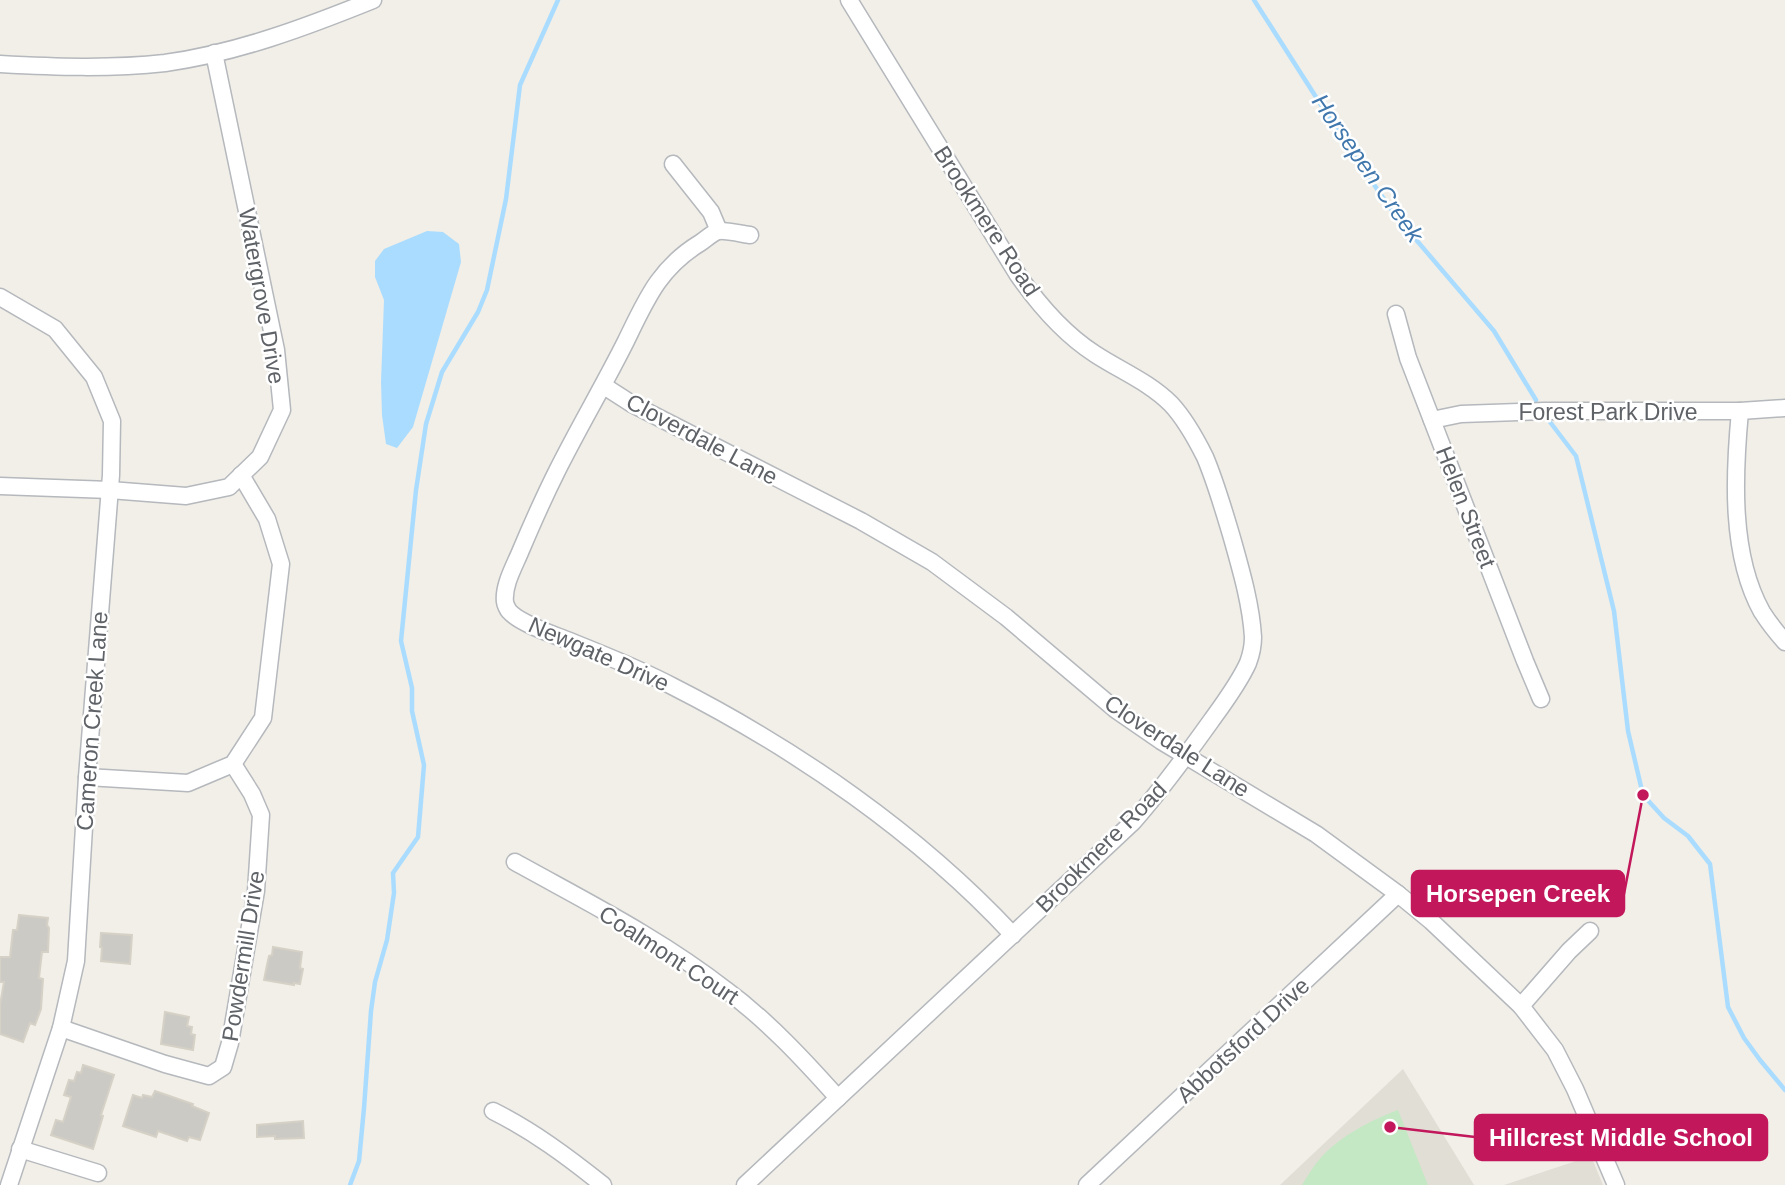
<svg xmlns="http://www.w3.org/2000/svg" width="1785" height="1185" font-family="Arial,sans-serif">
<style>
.education{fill:#e1ded6}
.green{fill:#c5e8c4}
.water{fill:#aadcff}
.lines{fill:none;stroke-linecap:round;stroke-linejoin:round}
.stream{stroke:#aadcff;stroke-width:4.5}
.building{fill:#cccac5;stroke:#d6d1c6;stroke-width:2}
.minor-casing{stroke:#b5b8bc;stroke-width:19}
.minor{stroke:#fff;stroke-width:16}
.labels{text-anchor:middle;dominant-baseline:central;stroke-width:5;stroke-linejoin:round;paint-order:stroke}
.street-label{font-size:23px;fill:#5f6368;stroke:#fff}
.water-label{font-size:24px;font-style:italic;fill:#4077ac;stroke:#fff}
.leader{fill:none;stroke:#c2185b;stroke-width:2.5}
.callout-dot{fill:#c2185b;stroke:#fff;stroke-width:2.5}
.callout{fill:#c2185b;stroke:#c2185b;stroke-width:2.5}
.callout-label{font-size:24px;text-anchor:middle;font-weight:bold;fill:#fff}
</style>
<rect width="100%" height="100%" fill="#f1efe8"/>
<!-- education -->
<g class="education">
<path d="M1403,1069L1474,1185H1280Z"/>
<path d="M1591,1156L1603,1185H1504Z"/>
</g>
<!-- green -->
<path class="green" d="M1398,1110L1428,1185H1302C1307,1177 1312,1168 1318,1161C1338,1137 1369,1121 1398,1110Z"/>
<!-- water -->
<path class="water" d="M427,231L443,232L459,244L461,262L413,427L397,448L386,444L382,415L381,382L384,300L375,277V261L384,249Z"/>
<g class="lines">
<!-- stream -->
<g class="stream">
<path d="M1254,0L1346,144L1395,215L1494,331L1536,400"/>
<path d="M1550,422L1576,456L1614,611L1628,731L1643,795L1664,818L1688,836L1710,864L1728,1007L1744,1038L1760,1060L1785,1090"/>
<path d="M350,1185L359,1161L364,1108L371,1011L375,982L387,940L394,893L393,873L418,837L424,765L412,711V688L401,641L416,490L426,424L442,372L478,312L487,290L506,199L520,85L558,0"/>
</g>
</g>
<!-- building -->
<g class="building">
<path d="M19,915L48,918L47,925L49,928L48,952H42L39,978L43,979L41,1009L35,1025L30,1023L23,1042L0,1034V1005L4,982H0V957H10L13,930H17Z"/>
<path d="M101,933L132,935L130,964L101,961L102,948L100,947Z"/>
<path d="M273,947L302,952L300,968L303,969L300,984L294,983V985L264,980L267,965L269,956L272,955Z"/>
<path d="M165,1012L189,1017L187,1026L192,1027L191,1034L195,1035L193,1050L161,1044Z"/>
<path d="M83,1065L114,1075L101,1115L103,1116L93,1149L51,1135L56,1120L63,1122L71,1097L64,1095L69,1080L74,1081L77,1072L81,1073Z"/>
<path d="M155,1091L193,1104L192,1106L209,1113L200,1140L189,1137L187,1141L158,1131L156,1137L123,1126L133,1095L142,1098L143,1095L152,1097Z"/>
<path d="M303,1121L304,1138L275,1139V1136L257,1137V1125Z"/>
</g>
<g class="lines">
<defs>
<g id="minor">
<path d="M0,64C55,67 110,69 165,63C237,53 306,27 373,0"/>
<path d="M673,164L711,212L719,231"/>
<path d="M750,235C743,234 725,230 718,231C712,233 705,240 700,243C659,268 646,300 626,341C604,385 579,427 557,471C544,497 532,524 521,550C515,565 503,585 505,602C505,604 508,610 509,611C519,623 552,634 567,640C602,654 638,668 672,686C796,749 918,833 1013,935"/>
<path d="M0,297L55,329L94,377L112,421L111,475L87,777L76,961L61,1028L9,1185"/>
<path d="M1396,314L1408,358L1525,661L1541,699"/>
<path d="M604,386L632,404L861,521L932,562L1006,617L1116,710L1161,741L1316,834L1398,894L1431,921L1521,1006L1555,1050L1575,1089L1616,1185"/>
<path d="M1740,411C1734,475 1730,555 1762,612C1769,623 1777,633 1785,642"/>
<path d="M1432,420L1461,414L1544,411H1740L1785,408"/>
<path d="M0,486L110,490L186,496L229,487L260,457L282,410L276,350L214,53"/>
<path d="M87,777L188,783L233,764L263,718L281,564L267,519L241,475"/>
<path d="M515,862C587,902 661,939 726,990C768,1021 804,1060 838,1098"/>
<path d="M1521,1006L1569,951L1590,931"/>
<path d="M61,1028L165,1064L209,1076L223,1067L230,1043L256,891L261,815L252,794L233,764"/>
<path d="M493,1111C533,1131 568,1157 603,1185"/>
<path d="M20,1149L98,1173"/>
<path d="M745,1185L1133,822C1161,790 1186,756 1211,721C1224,703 1239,683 1248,663C1251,655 1253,646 1253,637C1251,604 1241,570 1232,538C1224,511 1216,483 1205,457C1196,439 1185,419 1171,404C1149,382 1121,371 1095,354C1064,334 1039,305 1018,275L849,0"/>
<path d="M1087,1185L1398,894"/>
</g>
</defs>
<!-- minor casing -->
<use href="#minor" class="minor-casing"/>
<!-- minor -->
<use href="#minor" class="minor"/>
</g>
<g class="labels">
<!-- street labels -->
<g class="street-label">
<text transform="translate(987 221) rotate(57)">Brookmere Road</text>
<text transform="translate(262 296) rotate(80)">Watergrove Drive</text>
<text x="1608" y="412">Forest Park Drive</text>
<text transform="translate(702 439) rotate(28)">Cloverdale Lane</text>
<text transform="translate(1466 507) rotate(69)">Helen Street</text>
<text transform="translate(599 654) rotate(24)">Newgate Drive</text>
<text transform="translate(92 721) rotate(-86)">Cameron Creek Lane</text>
<text transform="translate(1177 746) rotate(33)">Cloverdale Lane</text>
<text transform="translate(1101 847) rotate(-45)">Brookmere Road</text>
<text transform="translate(669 955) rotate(33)">Coalmont Court</text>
<text transform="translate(243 956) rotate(-81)">Powdermill Drive</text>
<text transform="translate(1243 1040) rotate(-43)">Abbotsford Drive</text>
</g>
<!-- water labels -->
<g class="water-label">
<text transform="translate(1368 168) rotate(55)">Horsepen Creek</text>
</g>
</g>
<!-- callouts -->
<path class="leader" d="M1643 795L1624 894M1390 1127L1475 1137"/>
<g class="callout-dot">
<circle cx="1643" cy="795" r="7"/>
<circle cx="1390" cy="1127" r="7"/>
</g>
<g class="callout">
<rect x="1412" y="871" width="212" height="45" rx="7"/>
<rect x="1475" y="1115" width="292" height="45" rx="7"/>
</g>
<g class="callout-label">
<text x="1518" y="902">Horsepen Creek</text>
<text x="1621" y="1146">Hillcrest Middle School</text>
</g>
</svg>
